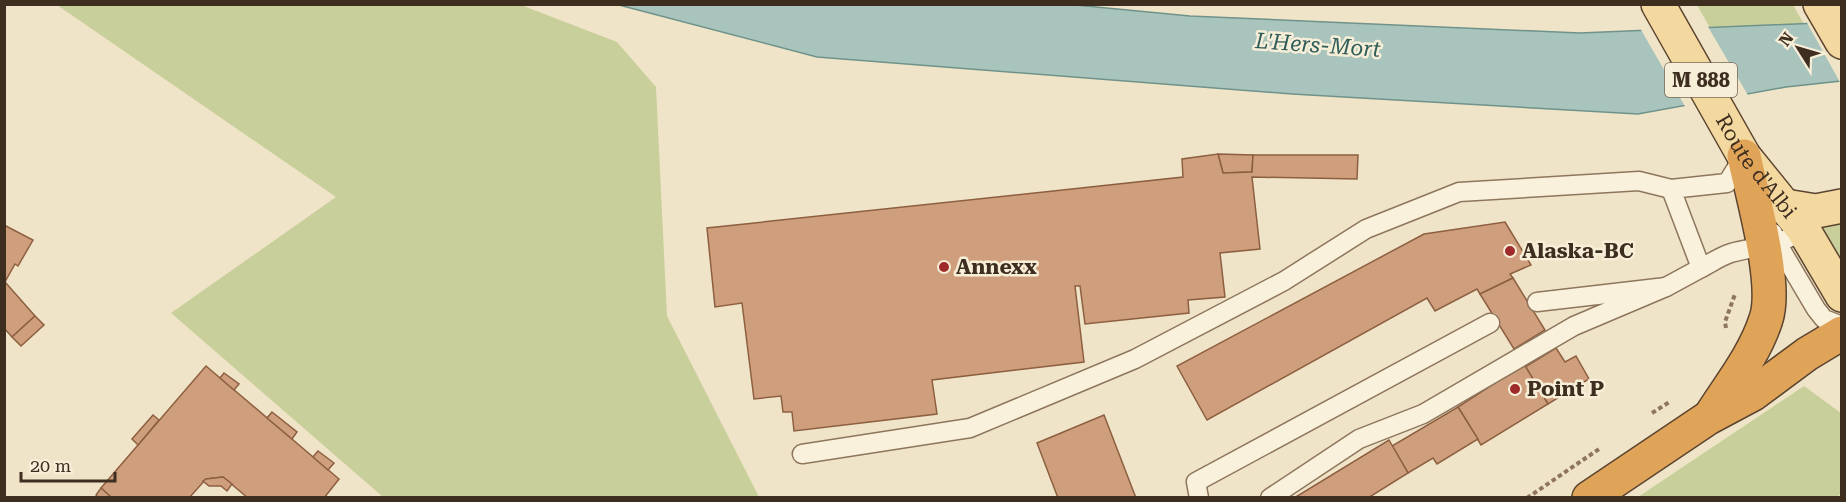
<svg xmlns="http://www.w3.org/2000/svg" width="1846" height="502" font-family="'Roboto Serif',serif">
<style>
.green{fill:#c9cf9b}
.water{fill:#a9c4bc;stroke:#6f938a;stroke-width:1.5}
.pier{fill:#f0e4c8}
.building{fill:#cf9f7d;stroke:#8d5f41;stroke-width:1.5}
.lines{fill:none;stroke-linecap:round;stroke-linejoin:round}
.service-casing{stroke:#8d765c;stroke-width:21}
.primary-casing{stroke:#5b4430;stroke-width:36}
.motorway-casing{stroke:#5b4430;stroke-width:36}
.path{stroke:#8d765c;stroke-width:4;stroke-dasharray:4.5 3;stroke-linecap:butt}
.service{stroke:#faf1dc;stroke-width:18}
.primary{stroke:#f3d9a0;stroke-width:33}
.motorway{stroke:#e0a458;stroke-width:33}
.poi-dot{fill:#9e2a2b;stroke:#f7eed8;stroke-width:2}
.labels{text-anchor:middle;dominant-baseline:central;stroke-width:5;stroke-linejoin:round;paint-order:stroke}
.shield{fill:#f7eed8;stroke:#756857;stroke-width:1.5}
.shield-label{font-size:20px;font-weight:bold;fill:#3d2e20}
.street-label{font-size:21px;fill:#3d2e20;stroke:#f7eed8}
.poi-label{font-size:21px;font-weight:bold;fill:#3d2e20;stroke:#f7eed8;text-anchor:start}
.water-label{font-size:22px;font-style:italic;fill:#2f5d5a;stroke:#f7eed8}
</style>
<rect width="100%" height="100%" fill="#f0e4c8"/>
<!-- green -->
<g class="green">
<path d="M57,5H521L617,42L656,87L667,316L759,497H383L171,313L336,197Z"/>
<path d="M1697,5H1793L1804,24L1710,28Z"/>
<path d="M1841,222V263L1822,226Z"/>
<path d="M1804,386L1841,413V494L1835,498L1638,497Z"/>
</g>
<!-- water -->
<path class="water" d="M1065,4L1190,16L1580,33L1841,22V81L1786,87L1638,114L1292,94L817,57L619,5Z"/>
<!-- pier -->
<g class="pier">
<path d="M1842,19V84H1841L1806,21Z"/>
<path d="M1707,25L1749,97L1686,108L1640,28Z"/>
</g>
<!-- building -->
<g class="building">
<path d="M1218,154L1253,155L1252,172L1223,173Z"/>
<path d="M1218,154L1223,173L1252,172L1253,155H1358L1357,179L1252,177L1260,249L1220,253L1225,297L1188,300L1189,313L1085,324L1080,286H1075L1084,362L932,380L937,414L794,431L792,412H783L781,396L754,399L742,303L715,307L707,228L1183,177L1182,159Z"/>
<path d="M1505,222L1531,265L1510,274L1513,278L1480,294L1477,289L1435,311L1427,298L1207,420L1177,366L1424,234Z"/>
<path d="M4,225L33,240L18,266L15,264L5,282L35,316L12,337L4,328Z"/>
<path d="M1513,278L1545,330L1514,349L1480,294Z"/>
<path d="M35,316L44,325L21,346L12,337Z"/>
<path d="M1556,348L1565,362L1576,356L1589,379L1548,404L1525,367Z"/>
<path d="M1524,364L1548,404L1481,445L1458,407Z"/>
<path d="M206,366L339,479L324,498H248L223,477L206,479L189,498H112L101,488Z"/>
<path d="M224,373L239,384L234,390L220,378Z"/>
<path d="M1458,407L1478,439L1437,464L1433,458L1408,473L1392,446Z"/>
<path d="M272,412L297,432L292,439L267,418Z"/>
<path d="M153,415L159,420L138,445L132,439Z"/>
<path d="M1104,415L1136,498H1058L1037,443Z"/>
<path d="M1389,440L1408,473L1368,498H1294Z"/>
<path d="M318,451L334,463L328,470L313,457Z"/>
<path d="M223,477L232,484L227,491L221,486H209L203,481L206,479Z"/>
<path d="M101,488L112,498H99L96,495Z"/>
</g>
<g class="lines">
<defs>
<g id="service">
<path d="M1744,156L1727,183L1671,189L1701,268C1711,263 1721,256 1731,253C1754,246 1791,246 1806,224"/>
<path d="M1773,233L1777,243L1816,309L1824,319L1842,326"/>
<path d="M1666,287L1701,268"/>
<path d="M802,454L970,428L1135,359L1284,281L1366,229L1459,192L1639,181L1671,189"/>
<path d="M1199,498L1196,482L1490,323"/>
<path d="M1270,498L1359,439L1423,414L1574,326L1666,287L1537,302"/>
</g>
<g id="primary">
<path id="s1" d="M1658,4L1744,156L1803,229L1842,295"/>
<path d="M1820,4L1842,42"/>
<path d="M1785,206L1816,211L1842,206"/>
</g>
<g id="motorway">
<path d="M1711,415C1730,385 1755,354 1766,319C1778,284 1752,194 1744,156"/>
<path d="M1589,498L1708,418L1753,394L1807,354L1842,333"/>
</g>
</defs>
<!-- service casing -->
<use href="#service" class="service-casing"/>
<!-- primary casing -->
<use href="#primary" class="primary-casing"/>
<!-- motorway casing -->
<use href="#motorway" class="motorway-casing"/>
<!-- path -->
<g class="path">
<path d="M1726,328L1725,322L1735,294"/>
<path d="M1652,413L1671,401"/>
<path d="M1527,498L1599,449"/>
</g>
<!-- service -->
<use href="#service" class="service"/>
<!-- primary -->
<use href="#primary" class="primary"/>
<!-- motorway -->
<use href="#motorway" class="motorway"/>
</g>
<!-- markers -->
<g class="poi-dot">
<circle cx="1510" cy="251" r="6"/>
<circle cx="944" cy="267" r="6"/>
<circle cx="1515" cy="389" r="6"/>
</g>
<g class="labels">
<!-- shield labels -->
<rect class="shield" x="1665" y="63" width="72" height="34" rx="4.5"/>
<g class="shield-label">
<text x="1701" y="80">M 888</text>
</g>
<!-- street labels -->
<g class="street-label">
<text stroke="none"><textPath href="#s1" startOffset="190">Route d'Albi</textPath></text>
</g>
<!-- poi labels -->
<g class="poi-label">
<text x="1522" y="251">Alaska-BC</text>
<text x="956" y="267">Annexx</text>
<text x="1527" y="389">Point P</text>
</g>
<!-- water labels -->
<g class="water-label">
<text transform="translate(1318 45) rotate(4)">L'Hers-Mort</text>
</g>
</g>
<!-- border -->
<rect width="1846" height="502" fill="none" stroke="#3d2e20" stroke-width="12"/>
<!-- north arrow -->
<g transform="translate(1798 48) rotate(307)" stroke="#f7eed8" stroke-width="4.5" paint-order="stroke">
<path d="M0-4.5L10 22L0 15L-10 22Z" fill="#3d2e20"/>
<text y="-9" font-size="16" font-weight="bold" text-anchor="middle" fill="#3d2e20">N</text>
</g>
<!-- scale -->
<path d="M21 472v9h94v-9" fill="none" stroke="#3d2e20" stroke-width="3"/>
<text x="30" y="472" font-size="18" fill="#3d2e20" stroke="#f7eed8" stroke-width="4.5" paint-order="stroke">20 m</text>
</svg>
